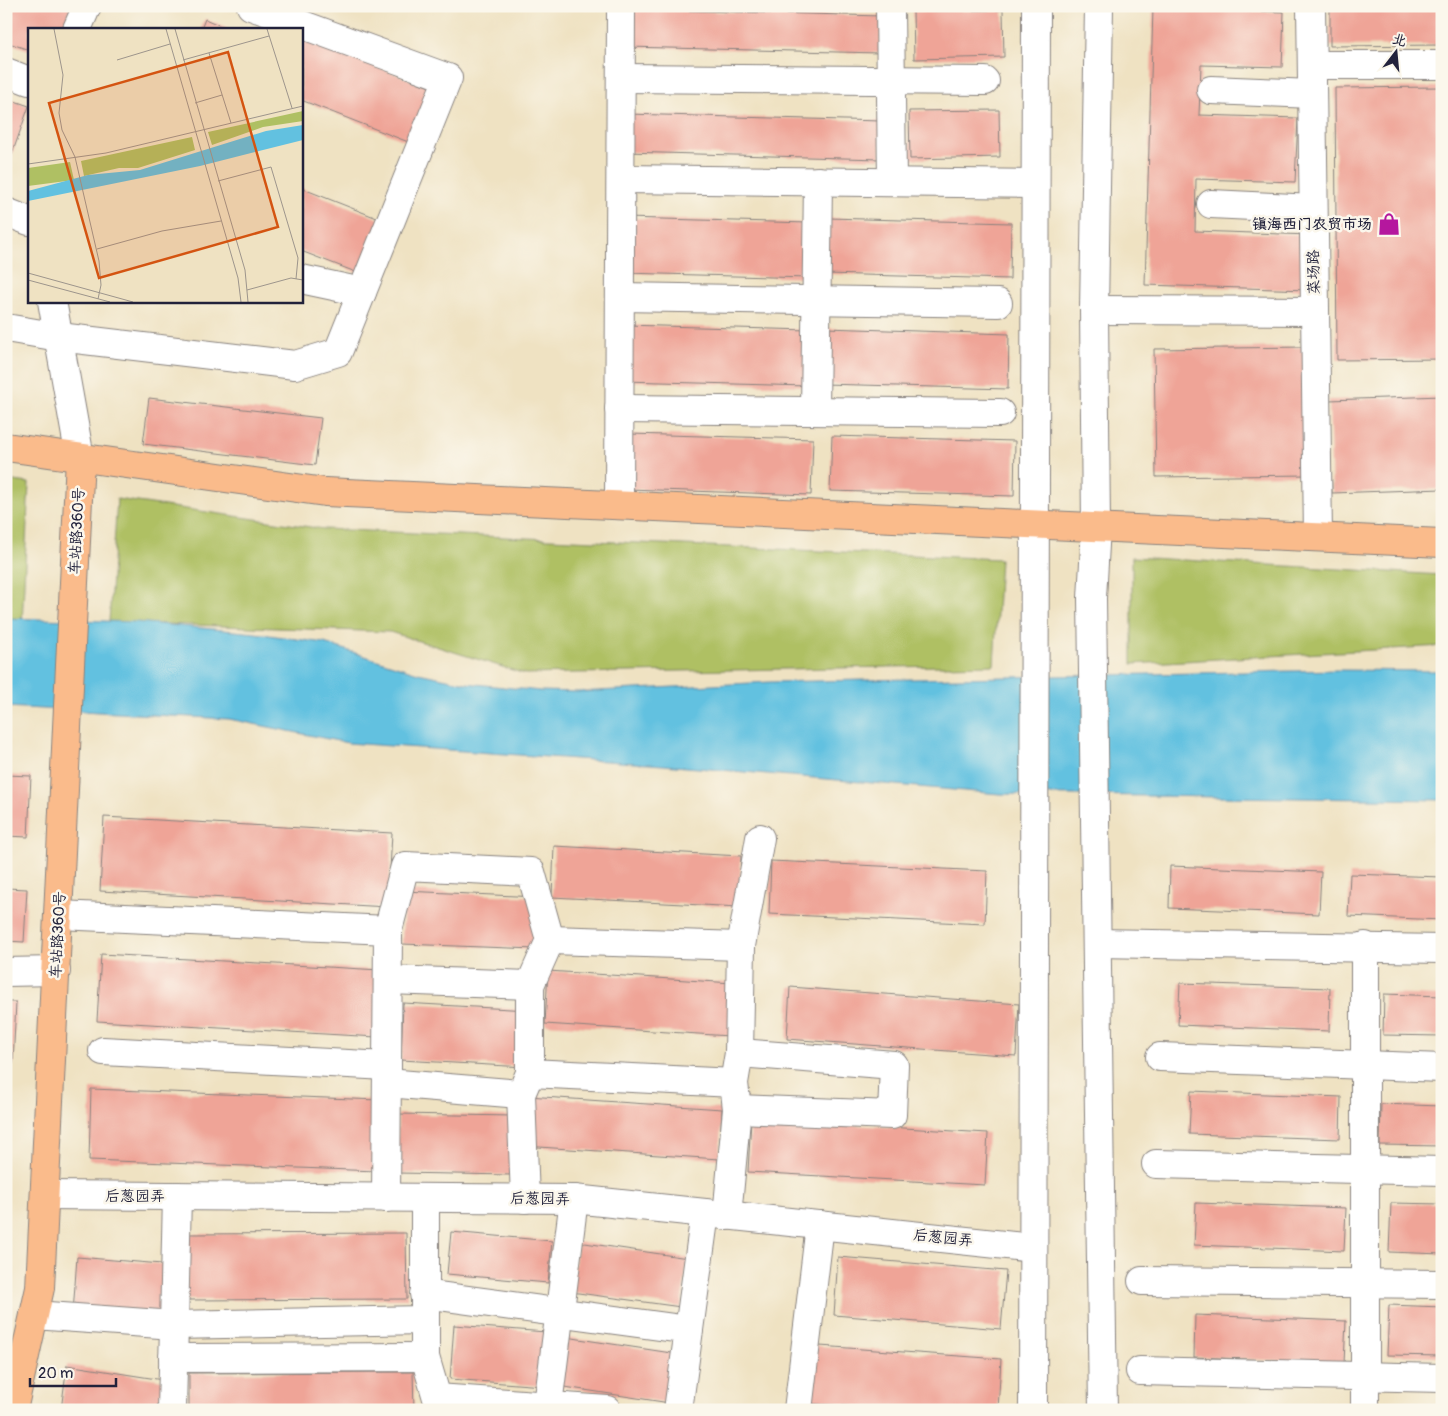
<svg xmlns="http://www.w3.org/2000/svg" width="1448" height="1416" font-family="Pangolin,'LXGW WenKai TC',sans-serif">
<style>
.green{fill:#afc063;stroke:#68714f}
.water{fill:#62c1e0;stroke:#42728e}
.building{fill:#efa497}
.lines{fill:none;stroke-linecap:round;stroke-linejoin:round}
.minor-casing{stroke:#88827e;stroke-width:30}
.major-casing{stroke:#88827e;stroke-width:30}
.minor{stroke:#fff;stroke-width:28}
.major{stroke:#fabb8b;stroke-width:28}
.labels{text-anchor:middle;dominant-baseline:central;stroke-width:5;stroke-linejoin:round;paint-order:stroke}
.poi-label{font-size:15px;font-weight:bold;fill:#22223b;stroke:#fbf7ec;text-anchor:end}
.street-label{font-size:15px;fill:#22223b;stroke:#fbf7ec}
.inset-road{fill:none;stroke:#9d958c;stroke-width:1}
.view{fill:#d45411;fill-opacity:0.15;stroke:#d45411;stroke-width:2.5}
.inset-edge{fill:none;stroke:#22223b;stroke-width:2.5}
</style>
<rect width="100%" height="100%" fill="#fbf7ec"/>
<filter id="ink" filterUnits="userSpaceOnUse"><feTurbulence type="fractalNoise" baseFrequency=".02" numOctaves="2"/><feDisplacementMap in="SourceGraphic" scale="10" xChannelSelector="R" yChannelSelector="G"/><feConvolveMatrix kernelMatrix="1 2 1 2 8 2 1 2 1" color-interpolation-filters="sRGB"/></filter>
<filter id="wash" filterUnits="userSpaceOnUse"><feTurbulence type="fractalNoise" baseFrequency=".0096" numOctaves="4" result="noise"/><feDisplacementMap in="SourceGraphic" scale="20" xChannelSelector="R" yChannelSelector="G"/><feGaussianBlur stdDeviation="1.12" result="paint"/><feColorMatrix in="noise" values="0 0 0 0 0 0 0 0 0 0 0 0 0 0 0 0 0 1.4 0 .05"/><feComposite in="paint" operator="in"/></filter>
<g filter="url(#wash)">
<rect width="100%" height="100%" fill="#efe2c2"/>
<!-- green -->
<g class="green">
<path d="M6,480L29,483L22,624L6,622Z"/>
<path d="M117,499L324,529L1000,559L994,665L525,674L390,632L109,622Z"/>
<path d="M1132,557L1442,575V646L1132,664Z"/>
</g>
<!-- water -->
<path class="water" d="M6,618L137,622L255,633L324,643L418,673L466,683L540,691L578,692L770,682L1339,670L1442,671V800L1000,794L663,765L348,743L229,719L6,707Z"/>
<g id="blocks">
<!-- building -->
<g class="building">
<path d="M6,6H71L63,29H29V50L6,42Z"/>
<path d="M1330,6H1442V45L1330,46Z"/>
<path d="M1153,8L1284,12L1282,67L1201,65L1199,115L1298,118L1295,182L1196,179L1195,231L1310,235L1309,290L1145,285Z"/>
<path d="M627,9L881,16L880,53L626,47Z"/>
<path d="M1003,10L1004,57L914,59L913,11Z"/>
<path d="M205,19L228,29H201Z"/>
<path d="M301,37L437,90L416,145L301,100Z"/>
<path d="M1442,87V359L1337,360L1335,88Z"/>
<path d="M6,98L29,106L6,171Z"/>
<path d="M999,110L1000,157L910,159L909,111Z"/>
<path d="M626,114L881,121L880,159L625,152Z"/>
<path d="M301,188L387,222L366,276L301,251Z"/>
<path d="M625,218L809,223L808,278L624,273Z"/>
<path d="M828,218L1011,223L1010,279L826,274Z"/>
<path d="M625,325L809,330L808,386L624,381Z"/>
<path d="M826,328L1009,334L1008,389L824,384Z"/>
<path d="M1306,347L1308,475L1156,477L1154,349Z"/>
<path d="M1442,396V489L1332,493L1329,400Z"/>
<path d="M149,398L321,418L315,465L143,444Z"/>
<path d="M629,434L813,439L811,495L627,489Z"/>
<path d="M832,436L1015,441L1014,496L830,491Z"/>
<path d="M6,775L31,776L28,837L6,836Z"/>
<path d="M104,817L392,833L388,907L100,891Z"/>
<path d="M554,846L741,856L739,907L552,897Z"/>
<path d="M771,861L987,871L985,924L769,914Z"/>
<path d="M1170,866L1321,872L1319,914L1169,908Z"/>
<path d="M1350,874L1442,877V920L1348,916Z"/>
<path d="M6,888L27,889L24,942L6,941Z"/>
<path d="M404,891L538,897L536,949L402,944Z"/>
<path d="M101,954L380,970L377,1037L97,1021Z"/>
<path d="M548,971L748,984L745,1037L545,1024Z"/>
<path d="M1180,983L1330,988L1329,1031L1178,1025Z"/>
<path d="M790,987L1019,1004L1016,1056L787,1039Z"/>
<path d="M1384,994L1442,996V1036L1383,1035Z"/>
<path d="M6,1002H16L13,1064H6Z"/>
<path d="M403,1003L528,1010L525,1067L401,1060Z"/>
<path d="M91,1089L379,1100L377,1171L89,1160Z"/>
<path d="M1191,1091L1341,1097L1340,1139L1189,1134Z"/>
<path d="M528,1096L722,1109L719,1159L524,1146Z"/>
<path d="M1381,1104L1442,1106V1146L1380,1145Z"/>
<path d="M398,1114L513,1116L512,1175L397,1173Z"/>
<path d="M751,1119L988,1133L985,1185L748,1172Z"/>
<path d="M1196,1203L1346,1208L1344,1251L1194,1245Z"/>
<path d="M1391,1203L1442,1204V1254L1389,1252Z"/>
<path d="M451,1232L552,1241L548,1283L447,1274Z"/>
<path d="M406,1233L407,1299L187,1300V1234Z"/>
<path d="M578,1242L688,1258L681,1307L571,1292Z"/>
<path d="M77,1257L174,1265L169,1320L73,1313Z"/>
<path d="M838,1257L1006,1271L1001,1329L834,1315Z"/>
<path d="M1389,1305L1442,1307V1356L1387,1355Z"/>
<path d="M1195,1315L1346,1321L1344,1363L1194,1357Z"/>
<path d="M454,1325L546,1332L543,1386L450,1379Z"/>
<path d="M566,1337L678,1354L670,1403L558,1386Z"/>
<path d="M806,1345L1001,1359L998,1410H900L802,1403Z"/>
<path d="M67,1365L163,1380L158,1410H61Z"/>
<path d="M413,1372L414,1410H189V1373Z"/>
</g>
</g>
</g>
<g filter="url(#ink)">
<use href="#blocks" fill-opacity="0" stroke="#88827e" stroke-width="1"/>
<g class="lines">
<defs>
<g id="minor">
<path d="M890,6L892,182"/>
<path d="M1099,6L1094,310L1096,527L1092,598L1103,1410"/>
<path d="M1311,6L1318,537"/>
<path d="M77,29L87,6"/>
<path d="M1312,65H1442"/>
<path d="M6,72L29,81"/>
<path d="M621,78L985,81"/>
<path d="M1211,90L1312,94"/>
<path d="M621,179L1035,184"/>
<path d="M1211,204L1313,209"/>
<path d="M6,212L29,221"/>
<path d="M301,279L362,292"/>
<path d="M620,297L998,303"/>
<path d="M52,301L80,458"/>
<path d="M1094,310L1315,311"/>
<path d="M6,328L59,337L295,365L338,352L448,78L251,6"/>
<path d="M619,409L1000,413"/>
<path d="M815,411L818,181"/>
<path d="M619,505L621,6"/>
<path d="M59,915L388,930L386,1198"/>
<path d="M388,930L405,866L531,872L550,940L530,985V1073L521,1094L525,1199"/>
<path d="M550,940L741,946L760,838"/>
<path d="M1097,943L1442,949"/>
<path d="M1365,946V1410"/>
<path d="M6,972L56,971"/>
<path d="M388,980L530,985"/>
<path d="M103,1051L387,1066"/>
<path d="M1160,1057L1442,1068"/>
<path d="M530,1073L734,1083"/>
<path d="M387,1083L521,1094"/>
<path d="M737,1109L892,1115L894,1065L739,1053"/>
<path d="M1156,1164L1442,1171"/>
<path d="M45,1195L574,1199L1033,1248"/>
<path d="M425,1198V1357L437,1398L607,1410"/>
<path d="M727,1216L737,1109L734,1083L739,1053L741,946"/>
<path d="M1142,1281L1442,1284"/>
<path d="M424,1294L689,1330"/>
<path d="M34,1315L174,1325L424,1320"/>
<path d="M173,1358L425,1357"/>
<path d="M1140,1371L1442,1378"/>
<path d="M548,1405L574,1199"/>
<path d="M172,1410L177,1196"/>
<path d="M678,1410L705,1213"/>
<path d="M798,1410L820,1225"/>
<path d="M1033,1410L1036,6"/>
</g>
<g id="major">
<path d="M6,447L325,492L1442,543"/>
<path d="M13,1410L40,1288L80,458"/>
</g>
</defs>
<!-- minor casing -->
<use href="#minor" class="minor-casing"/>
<!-- major casing -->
<use href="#major" class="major-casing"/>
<!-- minor -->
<use href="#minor" class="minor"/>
<!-- major -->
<use href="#major" class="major"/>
</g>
</g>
<!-- icons -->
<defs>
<symbol id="shop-bare" viewBox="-9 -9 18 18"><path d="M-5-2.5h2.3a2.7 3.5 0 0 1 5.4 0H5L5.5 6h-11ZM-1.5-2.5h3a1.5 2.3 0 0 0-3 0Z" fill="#b5179e" stroke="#fbf7ec" stroke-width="2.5" paint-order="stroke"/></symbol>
</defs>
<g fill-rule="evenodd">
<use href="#shop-bare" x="1373" y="208" width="32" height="32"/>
</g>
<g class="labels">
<!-- poi labels -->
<g class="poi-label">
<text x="1372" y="224">镇海西门农贸市场</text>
</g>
<!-- street labels -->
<g class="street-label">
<text transform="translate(1314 272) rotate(-91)">菜场路</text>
<text transform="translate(77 531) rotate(-87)">车站路360号</text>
<text transform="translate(58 935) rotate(-87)">车站路360号</text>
<text x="135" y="1196">后葱园弄</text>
<text transform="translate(540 1199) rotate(1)">后葱园弄</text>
<text transform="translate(943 1238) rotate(6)">后葱园弄</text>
</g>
</g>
<!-- overview -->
<g transform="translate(28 28)">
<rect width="275" height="275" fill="#efe2c2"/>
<path d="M275,83V93L235,99L184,117L180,104ZM164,109L167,122L110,140H91L56,148L53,133ZM42,134L46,152L0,158V140Z" fill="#afc063"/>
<path d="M275,97V112L172,138L0,173V163L60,147L112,142L238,103Z" fill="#62c1e0"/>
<path class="inset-road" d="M26,1L35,47L31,85L34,102L47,129M138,1L210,250L213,274M147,1L217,242L220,274M239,1L264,80M181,25L203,95M89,32L142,16M155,32L241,8M167,75L194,67M47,129L71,233L73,257L70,271M0,136L78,125L275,78M190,153L243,139L270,230L268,251M69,221L134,203L193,193M0,245L105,274M0,252L82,274M219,262L263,250L275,252"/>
<path class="view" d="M200,24L250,199L71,250L21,75Z"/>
<rect width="275" height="275" class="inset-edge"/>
</g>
<!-- margin -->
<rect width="1448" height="1416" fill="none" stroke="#fbf7ec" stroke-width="25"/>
<!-- north arrow -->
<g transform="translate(1396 52) rotate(16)" stroke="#fbf7ec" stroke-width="4" paint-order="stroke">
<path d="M0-4L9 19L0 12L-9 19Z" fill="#22223b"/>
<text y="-8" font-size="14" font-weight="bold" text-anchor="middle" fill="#22223b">北</text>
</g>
<!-- scale -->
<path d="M30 1378v8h86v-8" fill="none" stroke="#22223b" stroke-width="2.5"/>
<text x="38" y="1378" font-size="15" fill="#22223b" stroke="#fbf7ec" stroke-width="4" paint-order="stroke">20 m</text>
</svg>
